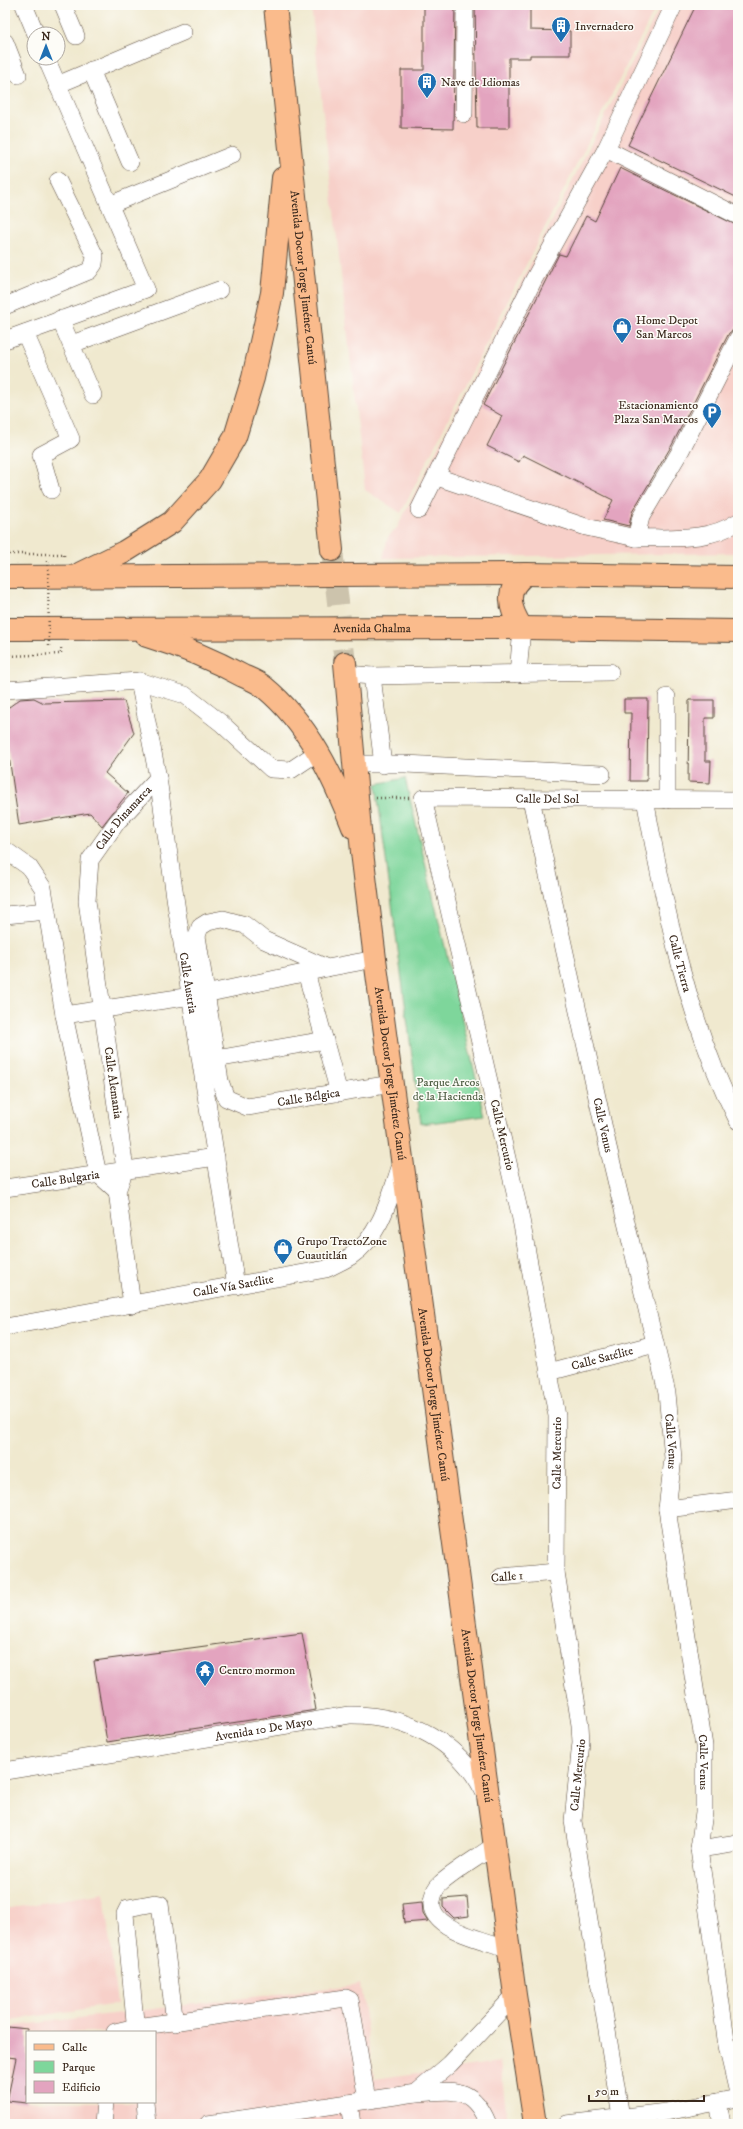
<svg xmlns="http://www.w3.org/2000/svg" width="743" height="2129" font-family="'IM FELL DW Pica',serif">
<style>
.built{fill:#f7d0c9;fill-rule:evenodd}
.green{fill:#7ed69b;stroke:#5c805c}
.building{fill:#e3a4bf}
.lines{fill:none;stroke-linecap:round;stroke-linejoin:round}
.major-tunnel{stroke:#ccc3ac;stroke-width:22;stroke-dasharray:22 11;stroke-linecap:butt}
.minor-casing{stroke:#564739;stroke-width:18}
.major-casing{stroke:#564739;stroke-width:24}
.path{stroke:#564739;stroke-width:2.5;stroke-dasharray:1 3;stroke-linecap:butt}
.minor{stroke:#fff;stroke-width:17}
.major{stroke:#fabb8c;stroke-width:22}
.path-bridge{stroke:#564739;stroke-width:2.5;stroke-dasharray:1 3;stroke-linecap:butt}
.labels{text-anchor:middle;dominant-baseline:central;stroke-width:3;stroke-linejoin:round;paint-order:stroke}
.poi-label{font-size:12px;fill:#3b2a1e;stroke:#fdfcf7;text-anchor:start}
.street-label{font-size:12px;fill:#3b2a1e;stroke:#fdfcf7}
.park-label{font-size:12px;fill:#4f5e44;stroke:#fdfcf7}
</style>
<rect width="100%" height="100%" fill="#fdfcf7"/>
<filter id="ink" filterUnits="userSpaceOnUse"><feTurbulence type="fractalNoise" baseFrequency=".025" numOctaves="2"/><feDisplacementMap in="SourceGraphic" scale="8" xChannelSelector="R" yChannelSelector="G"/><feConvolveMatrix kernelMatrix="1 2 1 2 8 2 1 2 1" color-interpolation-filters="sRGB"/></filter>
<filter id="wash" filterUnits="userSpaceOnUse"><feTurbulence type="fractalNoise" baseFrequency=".012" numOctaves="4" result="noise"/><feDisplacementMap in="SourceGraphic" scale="16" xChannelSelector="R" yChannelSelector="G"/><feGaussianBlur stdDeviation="0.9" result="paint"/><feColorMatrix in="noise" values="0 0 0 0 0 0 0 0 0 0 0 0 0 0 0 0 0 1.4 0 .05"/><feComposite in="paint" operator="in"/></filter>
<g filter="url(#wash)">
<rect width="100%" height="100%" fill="#f0e9cf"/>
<!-- built -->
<g class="built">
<path d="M311,5H657L401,513L365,490Z"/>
<path d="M661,5H738V553L383,558L388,537L397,528Z"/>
<path d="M104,1893L117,2004L5,2021V1936L8,1935L5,1909Z"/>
<path d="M360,1984L374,2079L500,2062L508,2124H5V2027ZM27,2032H155V2102H27Z"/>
</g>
<!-- green -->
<path class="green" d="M405,778L485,1116L421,1124L376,784Z"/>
<g id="blocks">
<!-- building -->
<g class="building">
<path d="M424,5H455L453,129L401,128V70H424Z"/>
<path d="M475,5H530V30L570,31V55H530V58H509V128H477Z"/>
<path d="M696,5H738V198L628,145Z"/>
<path d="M620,168L738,226V323L735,329L729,333L672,445L632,512L629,526L603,520L613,500L523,455L519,462L487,446L502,416L483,405L559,254L566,256L586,216L595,221Z"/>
<path d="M34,698L44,703L124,701L134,733L105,773L128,793L102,826L90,813L19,825L5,729V707H9L20,699Z"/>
<path d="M624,699H648L647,781H630L631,713H624Z"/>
<path d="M689,700H714V718H705V761H711L710,783L688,782Z"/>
<path d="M302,1633L316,1710L107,1742L94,1661Z"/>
<path d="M467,1897L469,1916L454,1918L443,1907V1899Z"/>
<path d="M422,1902L423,1913L428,1921L404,1923L402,1904Z"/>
<path d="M8,2027L27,2029V2103L7,2101L16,2058L8,2057L5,2049Z"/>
</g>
</g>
</g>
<g filter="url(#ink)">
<use href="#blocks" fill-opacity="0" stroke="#564739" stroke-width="1"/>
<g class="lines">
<!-- major-tunnel -->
<path class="major-tunnel" d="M332,550L345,663"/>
<defs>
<g id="minor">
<path d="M24,5L36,34"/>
<path d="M63,5L76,36"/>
<path d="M5,42L18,75"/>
<path d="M91,70L130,162"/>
<path d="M57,85L183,32"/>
<path d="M464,114L465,5"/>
<path d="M606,149L738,216"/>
<path d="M109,205L232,155"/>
<path d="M5,306L89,271L94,264L95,256L58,181"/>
<path d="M60,319L93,395"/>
<path d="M25,333L71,439L41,455L51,490"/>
<path d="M738,338L681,450L641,517L636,538C672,537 707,542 738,522"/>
<path d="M5,340L146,289L46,58"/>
<path d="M72,344L219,290"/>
<path d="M437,477L586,527L636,538"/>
<path d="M419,510L534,279L606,149L674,5"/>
<path d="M346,674L372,676L383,765"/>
<path d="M518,674L522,628"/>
<path d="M372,676L610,672"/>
<path id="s1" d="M139,681L158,778L177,911L236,1286"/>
<path d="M5,690L139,681L185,695L221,723L271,769L291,770L318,752"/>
<path d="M354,764H405L602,774"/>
<path id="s2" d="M531,799L608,1147L667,1393L673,1458L667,1509L704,1746V1812L699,1849L727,2046L738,2093"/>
<path id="s3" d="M645,799C665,909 687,1020 738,1121"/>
<path d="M667,800V697"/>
<path d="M5,850L29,867L43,888L64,1015L98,1174L117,1191"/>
<path d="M5,915L47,911"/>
<path id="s4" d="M375,959L327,968L264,940L245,925L223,919L208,922L200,927L197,936L220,1081L226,1098L247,1107L392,1084"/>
<path d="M306,972L339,1093"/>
<path d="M64,1015L205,994L327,968"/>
<path d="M216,1059L325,1040"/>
<path id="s5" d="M5,1188L216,1157"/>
<path id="s6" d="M132,1305L117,1191L125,1169L87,901L90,860L117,822L158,778"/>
<path id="s7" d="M5,1327L326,1269C334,1265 343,1261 351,1256C382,1235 390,1195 402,1162"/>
<path id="s8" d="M549,1372L655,1344"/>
<path d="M667,1509L738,1500"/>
<path d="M501,1577L556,1572"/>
<path id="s9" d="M5,1771L349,1715C407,1714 461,1742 486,1796"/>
<path d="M495,1845C477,1858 456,1870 440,1884C435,1888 433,1895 432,1901C428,1930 488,1941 510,1949"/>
<path d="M699,1849L738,1843"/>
<path d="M115,2032L136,2027L346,1998L350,2000L351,2005L367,2100"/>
<path d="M136,2032L125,1914L128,1908L155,1903L160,1904L175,2023"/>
<path d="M416,2093L450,2064L515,1995"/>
<path d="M145,2102L147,2124"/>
<path d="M718,2102L722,2124"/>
<path d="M349,2103L352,2124"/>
<path id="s10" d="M621,2117L573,1821L581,1742L580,1725L556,1572L557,1416L520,1214L423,798L738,800"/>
<path d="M103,2124L105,2102"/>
<path d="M208,2124L416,2093C453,2091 472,2084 488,2124"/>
<path d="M567,2124L666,2112L738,2098"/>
</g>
<g id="major">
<path id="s11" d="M275,5L332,550"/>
<path d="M81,573L124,552L172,522L210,480L235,437L253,378L272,293L283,178"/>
<path d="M5,577L526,574L738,577"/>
<path d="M522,628C509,609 504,589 526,574"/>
<path id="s12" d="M5,629L522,628L738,631"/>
<path d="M147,636C180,646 212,659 243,676C250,679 258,682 264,687C308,723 333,776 353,827"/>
<path id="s13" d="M345,663L362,852L375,959L515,1995L535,2124"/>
</g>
</defs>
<!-- minor casing -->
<use href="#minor" class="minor-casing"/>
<!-- major casing -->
<use href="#major" class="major-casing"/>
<!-- path -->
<g class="path">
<path d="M5,554H64V558"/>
<path d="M7,649H6V656L61,654V646"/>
<path d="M376,798H409"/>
</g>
<!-- minor -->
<use href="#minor" class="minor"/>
<!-- major -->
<use href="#major" class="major"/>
<!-- path-bridge -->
<path class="path-bridge" d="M48,561L49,646"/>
</g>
</g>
<!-- icons -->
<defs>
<symbol id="building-pin" viewBox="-11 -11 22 30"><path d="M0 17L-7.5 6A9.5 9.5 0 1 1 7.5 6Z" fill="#1f6fb2" stroke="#fdfcf7"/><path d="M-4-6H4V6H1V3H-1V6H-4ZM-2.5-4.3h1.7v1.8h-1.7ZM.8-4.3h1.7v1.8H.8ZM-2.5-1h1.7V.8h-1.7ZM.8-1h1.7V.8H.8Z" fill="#fff"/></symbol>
<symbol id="shop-pin" viewBox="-11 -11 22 30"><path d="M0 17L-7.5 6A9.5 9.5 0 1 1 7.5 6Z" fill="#1f6fb2" stroke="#fdfcf7"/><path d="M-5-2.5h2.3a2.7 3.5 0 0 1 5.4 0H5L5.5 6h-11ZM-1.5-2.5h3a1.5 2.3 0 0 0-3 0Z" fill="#fff"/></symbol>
<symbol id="parking-pin" viewBox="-11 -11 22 30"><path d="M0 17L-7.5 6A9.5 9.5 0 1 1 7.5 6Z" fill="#1f6fb2" stroke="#fdfcf7"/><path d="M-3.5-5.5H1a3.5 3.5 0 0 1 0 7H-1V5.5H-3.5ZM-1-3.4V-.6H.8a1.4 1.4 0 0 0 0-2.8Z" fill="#fff"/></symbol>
<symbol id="temple-pin" viewBox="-11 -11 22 30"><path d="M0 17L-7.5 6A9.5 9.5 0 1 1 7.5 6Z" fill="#1f6fb2" stroke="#fdfcf7"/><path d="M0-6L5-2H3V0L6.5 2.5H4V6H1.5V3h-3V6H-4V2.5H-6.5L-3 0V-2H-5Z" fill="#fff"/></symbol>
</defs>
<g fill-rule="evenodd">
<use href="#building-pin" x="550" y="15" width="22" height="30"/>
<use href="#building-pin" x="416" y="71" width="22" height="30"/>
<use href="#shop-pin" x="611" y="316" width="22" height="30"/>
<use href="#parking-pin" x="701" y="401" width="22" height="30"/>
<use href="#shop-pin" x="272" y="1237" width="22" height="30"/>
<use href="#temple-pin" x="194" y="1659" width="22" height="30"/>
</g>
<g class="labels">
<!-- poi labels -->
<g class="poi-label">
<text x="575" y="26">Invernadero</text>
<text x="441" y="82">Nave de Idiomas</text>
<text x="636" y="320">Home Depot<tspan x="636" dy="14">San Marcos</tspan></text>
<text x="698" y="405" text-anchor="end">Estacionamiento<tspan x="698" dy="14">Plaza San Marcos</tspan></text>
<text x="297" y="1241">Grupo TractoZone<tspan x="297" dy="14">Cuautitlán</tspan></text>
<text x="219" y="1670">Centro mormon</text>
</g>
<!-- street labels -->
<g class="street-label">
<text stroke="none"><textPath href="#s11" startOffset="274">Avenida Doctor Jorge Jiménez Cantú</textPath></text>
<text stroke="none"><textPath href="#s12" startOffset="367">Avenida Chalma</textPath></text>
<text stroke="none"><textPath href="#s10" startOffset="1464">Calle Del Sol</textPath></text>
<text stroke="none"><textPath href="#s6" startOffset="504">Calle Dinamarca</textPath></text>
<text stroke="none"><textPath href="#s3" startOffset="168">Calle Tierra</textPath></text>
<text stroke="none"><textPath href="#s1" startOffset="306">Calle Austria</textPath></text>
<text stroke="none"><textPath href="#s13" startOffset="413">Avenida Doctor Jorge Jiménez Cantú</textPath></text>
<text transform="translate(113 1083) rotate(82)">Calle Alemania</text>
<text stroke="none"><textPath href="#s4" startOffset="449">Calle Bélgica</textPath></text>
<text stroke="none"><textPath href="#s2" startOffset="334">Calle Venus</textPath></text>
<text transform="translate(502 1135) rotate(77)">Calle Mercurio</text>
<text stroke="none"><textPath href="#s5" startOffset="61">Calle Bulgaria</textPath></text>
<text stroke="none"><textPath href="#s7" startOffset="232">Calle Vía Satélite</textPath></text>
<text stroke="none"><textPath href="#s8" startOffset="55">Calle Satélite</textPath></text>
<text stroke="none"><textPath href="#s13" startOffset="737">Avenida Doctor Jorge Jiménez Cantú</textPath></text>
<text stroke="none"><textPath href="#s2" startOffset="658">Calle Venus</textPath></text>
<text stroke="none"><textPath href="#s10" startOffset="670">Calle Mercurio</textPath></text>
<text transform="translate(507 1577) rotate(-5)">Calle 1</text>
<text stroke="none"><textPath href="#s13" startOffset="1061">Avenida Doctor Jorge Jiménez Cantú</textPath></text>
<text stroke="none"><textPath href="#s9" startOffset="262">Avenida 10 De Mayo</textPath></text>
<text stroke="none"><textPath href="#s2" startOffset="982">Calle Venus</textPath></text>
<text stroke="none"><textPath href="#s10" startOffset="346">Calle Mercurio</textPath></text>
</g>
<!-- park labels -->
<g class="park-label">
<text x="448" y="1082">Parque Arcos<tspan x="448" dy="14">de la Hacienda</tspan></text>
</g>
</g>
<!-- margin -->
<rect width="743" height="2129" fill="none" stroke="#fdfcf7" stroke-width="20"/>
<!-- legend -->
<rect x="26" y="2031" width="130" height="72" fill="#fdfcf7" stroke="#afa8a0"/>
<rect x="34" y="2044" width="20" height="6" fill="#fabb8c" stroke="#afa8a0"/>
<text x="62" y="2051" font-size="12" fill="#3b2a1e">Calle</text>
<rect x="34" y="2061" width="20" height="12" fill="#7ed69b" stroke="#afa8a0"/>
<text x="62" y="2071" font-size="12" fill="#3b2a1e">Parque</text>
<rect x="34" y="2081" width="20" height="12" fill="#e3a4bf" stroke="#afa8a0"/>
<text x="62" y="2091" font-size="12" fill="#3b2a1e">Edificio</text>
<!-- north arrow -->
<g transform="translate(46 46)"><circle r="19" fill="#fdfcf7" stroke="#afa8a0"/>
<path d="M0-3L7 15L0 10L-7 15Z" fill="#1f6fb2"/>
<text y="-6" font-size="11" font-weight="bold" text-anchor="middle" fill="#3b2a1e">N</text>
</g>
<!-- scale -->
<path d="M589 2095v6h115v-6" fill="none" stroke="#3b2a1e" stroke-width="2"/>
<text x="595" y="2095" font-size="12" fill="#3b2a1e" stroke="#fdfcf7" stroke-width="3" paint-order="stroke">50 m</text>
</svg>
